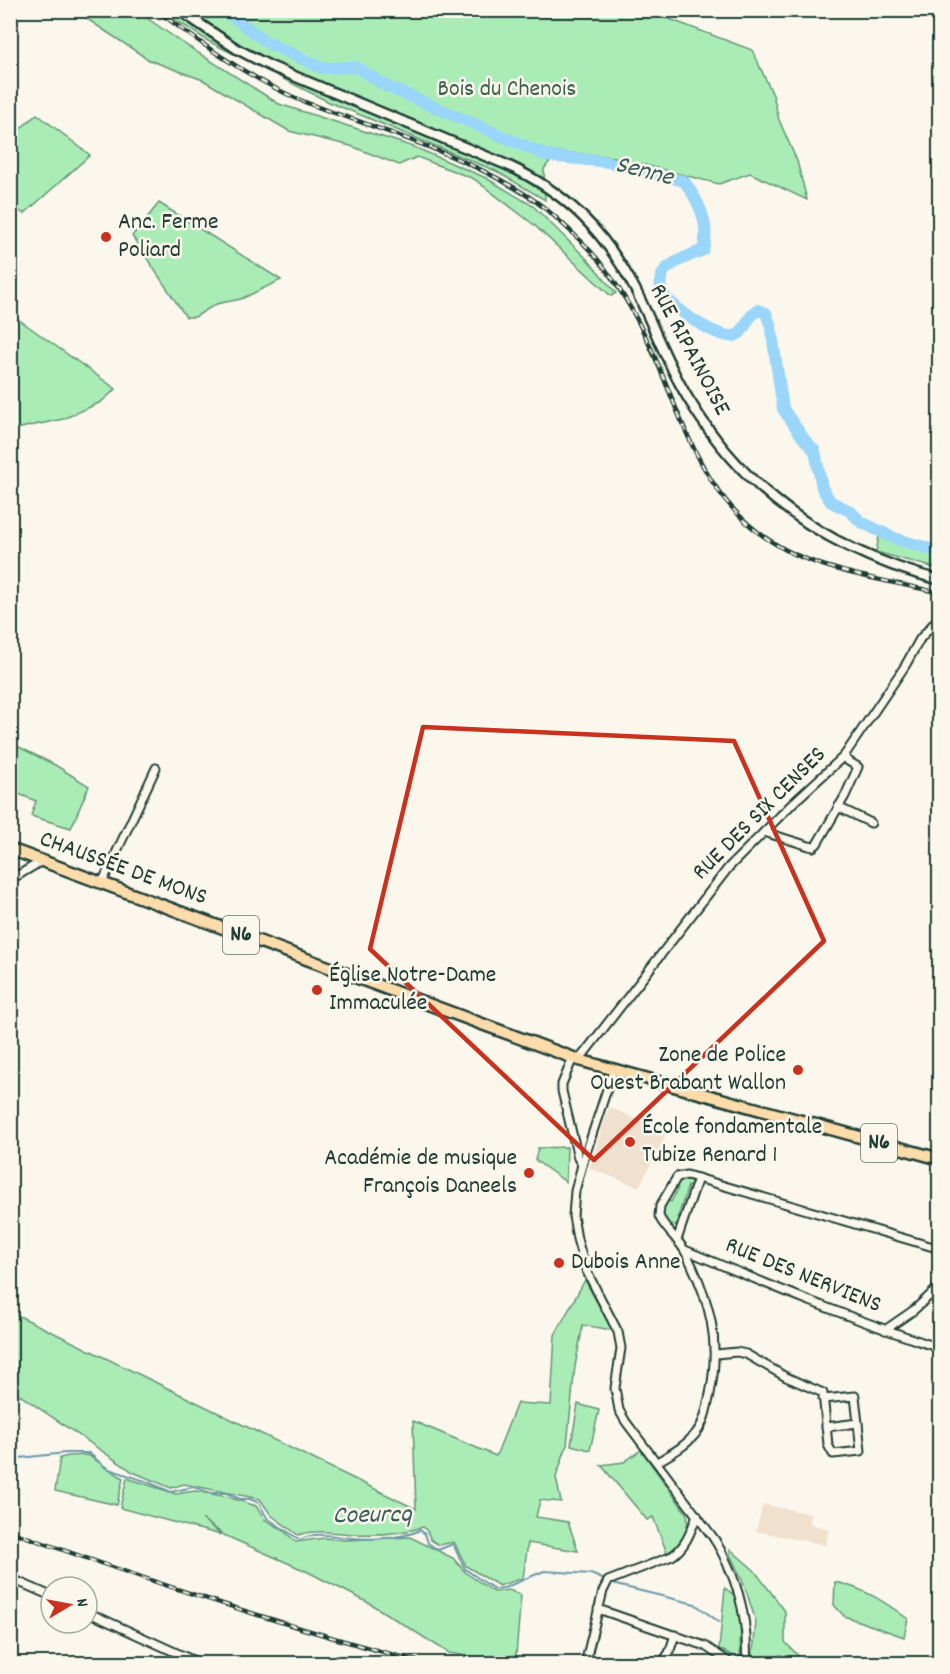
<svg xmlns="http://www.w3.org/2000/svg" width="950" height="1674" font-family="Dekko,sans-serif">
<style>
.built{fill:#f0e0ce}
.green{fill:#aaecb6;stroke:#649475;stroke-width:1.5}
.lines{fill:none;stroke-linecap:round;stroke-linejoin:round}
.stream{stroke:#6998ab;stroke-width:2}
.river{stroke:#9ad5fa;stroke-width:12}
.minor-casing{stroke:#1f3d34;stroke-width:11}
.tertiary-casing{stroke:#1f3d34;stroke-width:13}
.primary-casing{stroke:#1f3d34;stroke-width:15}
.minor{stroke:#fbf7ec;stroke-width:7}
.tertiary{stroke:#fbf7ec;stroke-width:8}
.primary{stroke:#fddcac;stroke-width:10}
.rail-casing{stroke:#1f3d34;stroke-width:4.5}
.rail{stroke:#fbf7ec;stroke-width:2;stroke-dasharray:7;stroke-linecap:butt}
.marked{fill:none;stroke:#c8321e;stroke-width:4.5;stroke-linejoin:round}
.poi-dot{fill:#c8321e;stroke:#fbf7ec;stroke-width:2}
.labels{text-anchor:middle;dominant-baseline:central;stroke-width:5;stroke-linejoin:round;paint-order:stroke}
.shield{fill:#fbf7ec;stroke:#61756b;stroke-width:1.5}
.shield-label{font-size:22px;font-weight:bold;fill:#1f3d34}
.park-label{font-size:24px;fill:#3b604e;stroke:#fbf7ec}
.poi-label{font-size:24px;fill:#1f3d34;stroke:#fbf7ec;text-anchor:start}
.street-label{font-size:24px;fill:#1f3d34;stroke:#fbf7ec}
.water-label{font-size:26px;font-style:italic;fill:#385b5c;stroke:#fbf7ec}
</style>
<rect width="100%" height="100%" fill="#fbf7ec"/>
<filter id="ink" filterUnits="userSpaceOnUse"><feTurbulence type="fractalNoise" baseFrequency=".0167" numOctaves="2"/><feDisplacementMap in="SourceGraphic" scale="12" xChannelSelector="R" yChannelSelector="G"/><feConvolveMatrix kernelMatrix="1 2 1 2 8 2 1 2 1" color-interpolation-filters="sRGB"/></filter>
<g filter="url(#ink)">
<!-- built -->
<g class="built">
<path d="M609,1107L667,1133L639,1187L589,1168Z"/>
<path d="M763,1504L811,1514L810,1524L829,1529L826,1545L756,1531Z"/>
</g>
<!-- green -->
<g class="green">
<path d="M75,11H137L181,42L279,104L414,147L486,178L533,206L588,260L616,293L611,296L533,224L474,179L417,157L399,165L351,146L289,131L203,80L149,60Z"/>
<path d="M162,11H648L752,50L773,95L779,120L797,161L807,200L750,173L719,184L614,157L557,152L544,169L545,200L496,171L329,102L208,41Z"/>
<path d="M37,114L90,155L24,214L11,205V137Z"/>
<path d="M159,203L281,280L241,299L216,304L195,317H186L132,236Z"/>
<path d="M11,314L116,389L101,402L63,419L11,430Z"/>
<path d="M880,531L939,550V569L876,552Z"/>
<path d="M17,746L55,765L89,786L71,828L31,816L36,801L11,791V760Z"/>
<path d="M567,1147L566,1182L535,1160L538,1148Z"/>
<path d="M687,1178L691,1181L693,1188L688,1186L678,1217L682,1219L676,1226L669,1225C659,1218 661,1209 666,1199L671,1202L678,1188L674,1185L679,1179Z"/>
<path d="M585,1280L612,1330L583,1325L575,1366L567,1445L556,1477L561,1502L540,1500L536,1517L568,1522L578,1551L528,1543L523,1578L499,1586L466,1566L454,1542L439,1545L431,1540L427,1531L423,1527C401,1534 377,1535 354,1534C335,1533 316,1529 298,1535L271,1515L260,1499L184,1484L171,1488L133,1472L11,1389V1312L416,1509L413,1421L496,1456L517,1403L551,1405L555,1335Z"/>
<path d="M578,1404L599,1410L590,1450L571,1445Z"/>
<path d="M641,1450L687,1514C690,1531 681,1545 667,1553L653,1517L647,1520L601,1465L624,1462Z"/>
<path d="M88,1455L123,1478L117,1505L55,1491L60,1458L68,1456Z"/>
<path d="M127,1478L176,1494L195,1491L228,1497L256,1506L264,1519L283,1530L296,1542L324,1538L346,1540L410,1537L453,1558L466,1573L494,1592L509,1590L521,1595L516,1655L498,1661L449,1653L369,1603L306,1571L224,1535L202,1519L221,1535L120,1508Z"/>
<path d="M730,1549L754,1570L785,1611V1642L805,1663H752L756,1622L745,1587L730,1554Z"/>
<path d="M835,1582C864,1588 885,1602 908,1619L904,1637L844,1616L834,1605Z"/>
<path d="M725,1588L735,1596L741,1611L740,1659L719,1649Z"/>
</g>
<g class="lines">
<!-- stream -->
<g class="stream">
<path d="M10,1459L66,1453H89L106,1468L148,1482L171,1492L193,1487L211,1493H226L240,1499H250L259,1503L267,1518L300,1540C314,1532 326,1535 341,1537C362,1540 401,1540 420,1530L425,1534L428,1543L438,1550L453,1544L465,1569L494,1589L504,1588L544,1571L591,1574L616,1585L695,1604L719,1622"/>
<path d="M780,1655L797,1664"/>
</g>
<!-- river -->
<path class="river" d="M224,10L268,43L322,68L356,67L386,86L548,156L608,162L684,181C699,201 711,225 703,250C692,255 675,260 666,269C661,275 659,283 662,291C668,306 717,339 734,336C746,333 745,317 758,310L766,313L771,327L783,409L804,439L815,451L822,488L831,502L850,511L861,522L894,538L940,552"/>
<defs>
<g id="minor">
<path d="M838,807L871,823"/>
<path d="M764,832L809,846L813,847L817,844L845,796L858,767L848,761L844,756"/>
<path d="M10,880L42,861"/>
<path d="M102,883L156,768"/>
<path d="M573,1058L562,1084V1091L578,1158L582,1165"/>
<path d="M579,1060L729,867L792,804L844,756L905,666L920,639L935,622L940,621"/>
<path d="M613,1071L582,1165L575,1191L573,1216L577,1239L586,1270L618,1332L621,1348L615,1388L619,1410L626,1422L715,1540C738,1579 749,1619 746,1664"/>
<path d="M677,1240L698,1178"/>
<path d="M685,1250C769,1285 853,1320 940,1348"/>
<path d="M885,1330L914,1310L940,1286"/>
<path d="M716,1354L737,1352L746,1354L786,1377L823,1393L828,1445L833,1454L861,1451L855,1396L823,1399"/>
<path d="M826,1427L858,1423"/>
<path d="M657,1462C671,1454 686,1446 697,1432C705,1421 707,1407 710,1394C721,1340 710,1301 686,1253C679,1239 665,1230 659,1216L660,1206L677,1177L687,1175L940,1249"/>
<path d="M10,1578L51,1596"/>
<path d="M598,1609L705,1646L732,1664"/>
<path d="M87,1612L201,1664"/>
<path d="M585,1664L603,1591L608,1581L672,1556C686,1547 691,1531 697,1515"/>
<path d="M661,1664L669,1653L675,1635"/>
</g>
<path id="tertiary" d="M179,10L237,49L270,66L507,165C567,193 604,231 635,289C654,326 668,367 691,403C748,496 835,553 940,580"/>
<path id="primary" d="M10,849L579,1060L940,1159"/>
</defs>
<!-- minor casing -->
<use href="#minor" class="minor-casing"/>
<!-- tertiary casing -->
<use href="#tertiary" class="tertiary-casing"/>
<!-- primary casing -->
<use href="#primary" class="primary-casing"/>
<!-- minor -->
<use href="#minor" class="minor"/>
<!-- tertiary -->
<use href="#tertiary" class="tertiary"/>
<!-- primary -->
<use href="#primary" class="primary"/>
<defs>
<g id="rail">
<path d="M156,10C199,42 242,73 291,96C312,106 335,113 358,121C414,141 472,161 523,193C545,206 564,225 582,242C614,274 636,314 654,355C687,431 707,509 786,550C830,573 891,581 940,593"/>
<path d="M10,1531C148,1581 287,1627 428,1664"/>
</g>
</defs>
<!-- rail casing -->
<use href="#rail" class="rail-casing"/>
<!-- rail -->
<use href="#rail" class="rail"/>
</g>
</g>
<!-- marked area -->
<path class="marked" d="M423,727L734,741L824,941L594,1160L370,949Z"/>
<!-- markers -->
<g class="poi-dot">
<circle cx="106" cy="237" r="6"/>
<circle cx="317" cy="990" r="6"/>
<circle cx="798" cy="1070" r="6"/>
<circle cx="630" cy="1142" r="6"/>
<circle cx="529" cy="1173" r="6"/>
<circle cx="559" cy="1263" r="6"/>
</g>
<g class="labels">
<!-- shield labels -->
<g class="shield">
<rect x="223" y="916" width="36" height="38" rx="4.5"/>
<rect x="861" y="1124" width="36" height="38" rx="4.5"/>
</g>
<g class="shield-label">
<text x="241" y="935">N6</text>
<text x="879" y="1143">N6</text>
</g>
<!-- park labels -->
<g class="park-label">
<text x="507" y="90">Bois du Chenois</text>
</g>
<!-- poi labels -->
<g class="poi-label">
<text x="118" y="223">Anc. Ferme<tspan x="118" dy="28">Poliard</tspan></text>
<text x="329" y="976">Église Notre-Dame<tspan x="329" dy="28">Immaculée</tspan></text>
<text x="786" y="1056" text-anchor="end">Zone de Police<tspan x="786" dy="28">Ouest Brabant Wallon</tspan></text>
<text x="642" y="1128">École fondamentale<tspan x="642" dy="28">Tubize Renard 1</tspan></text>
<text x="517" y="1159" text-anchor="end">Académie de musique<tspan x="517" dy="28">François Daneels</tspan></text>
<text x="571" y="1263">Dubois Anne</text>
</g>
<!-- street labels -->
<g class="street-label">
<text transform="translate(689 350) rotate(62)">RUE RIPAINOISE</text>
<text transform="translate(760 814) rotate(-45)">RUE DES SIX CENSES</text>
<text transform="translate(123 869) rotate(20)">CHAUSSÉE DE MONS</text>
<text transform="translate(803 1276) rotate(22)">RUE DES NERVIENS</text>
</g>
<!-- water labels -->
<g class="water-label">
<text transform="translate(644 172) rotate(14)">Senne</text>
<text transform="translate(372 1516) rotate(-1)">Coeurcq</text>
</g>
</g>
<!-- margin -->
<rect width="950" height="1674" fill="none" stroke="#fbf7ec" stroke-width="36"/>
<rect x="18" y="18" width="914" height="1638" fill="none" stroke="#1f3d34" stroke-width="2" filter="url(#ink)"/>
<!-- north arrow -->
<g transform="translate(69 1605) rotate(80)"><circle r="28" fill="#fbf7ec" stroke="#a3ada2" stroke-width="1.5"/>
<path d="M0-4.5L10 22L0 15L-10 22Z" fill="#c8321e"/>
<text y="-9" font-size="16" font-weight="bold" text-anchor="middle" fill="#1f3d34">N</text>
</g>
</svg>
